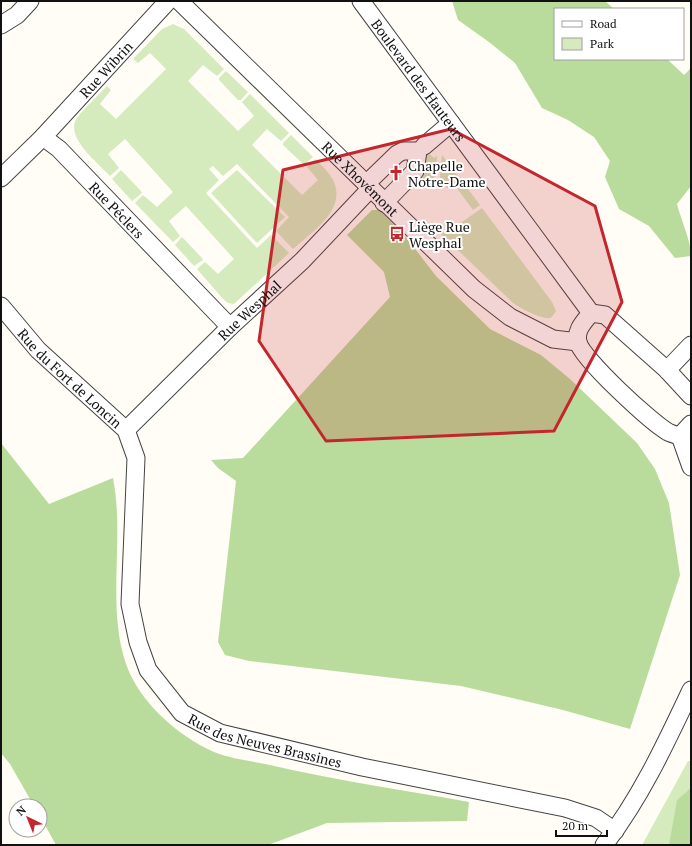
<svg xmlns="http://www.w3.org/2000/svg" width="692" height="846" font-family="'PT Serif',serif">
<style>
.green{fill:#d5ebbd}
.forest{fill:#b9dc9c}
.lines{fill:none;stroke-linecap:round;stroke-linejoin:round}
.minor-casing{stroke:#444;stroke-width:19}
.minor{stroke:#fff;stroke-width:17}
.marked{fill:#c4262e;fill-opacity:0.2;stroke:#c4262e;stroke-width:3;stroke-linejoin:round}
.labels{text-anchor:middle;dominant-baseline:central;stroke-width:4;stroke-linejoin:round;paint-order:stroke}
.street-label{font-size:14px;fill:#111;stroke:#fff}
.poi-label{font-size:14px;fill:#111;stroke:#fff;text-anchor:start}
</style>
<rect width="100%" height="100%" fill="#fffdf5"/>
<!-- green -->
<g class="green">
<path d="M173,24L184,29L224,69L217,76L203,65L188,81L238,131L254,116L242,102L250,94L289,133L281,141L267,129L252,145L302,195L318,180L307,167L315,159C320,164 326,169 330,175C352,206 313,231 293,249L276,231L289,217L237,164L223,176L213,166L209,169L219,180L206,193L257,248L271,235L289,253L234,304L228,303L224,300L197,269L205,262L218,274L234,259L186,206L169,221L180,236L173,242L135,203L143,195L157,207L173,192L125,139L108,154L119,168L110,176C98,163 64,137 77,118C85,107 97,97 107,86L111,90L100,104L116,119L166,69L150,53L138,63L133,59L162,29Z"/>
<path d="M226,71L248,92L241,100H238L219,80V78Z"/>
<path d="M291,135L313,157L305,164H303L283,145V143Z"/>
<path d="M427,152L434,158L437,156L436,174L426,187L414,178Z"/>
<path d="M442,155L480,205L473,210L454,184L447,188L440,177Z"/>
<path d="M121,170L141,191L142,193L132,201L112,179Z"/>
<path d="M237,170L285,217L257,243L211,193Z"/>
<path d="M482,208L552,302L556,311C554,313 553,317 550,318C542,320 518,307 512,302L441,234L451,224L455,226L459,224Z"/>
<path d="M182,237L202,258L203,260L194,266L175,245Z"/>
<path d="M688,761H691V845H642Z"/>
</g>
<!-- forest -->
<g class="forest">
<path d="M452,1H605L614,9H555V59H667L684,75L691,68V186L677,204C681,220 691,241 691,256L675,258L649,226L619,209L605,177L610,161L594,137L568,120L542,108L515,63L489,42L458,20Z"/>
<path d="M372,210H380L409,241L436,276L490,329L541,355L570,379L637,443L655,469L669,503L680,575L630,729L563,710L461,686L249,661L225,655L218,642L236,481L218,468L211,460L243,458L390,297L384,272L347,235Z"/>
<path d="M1,443L49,504L113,478C125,539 106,604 126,664C139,702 178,736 214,752C231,759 252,761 270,765C335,780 403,790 469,802L467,821L327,823L268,845H56L40,816V806H34L10,764L1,753Z"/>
<path d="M691,788V845H669L677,800Z"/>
</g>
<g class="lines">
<defs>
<g id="minor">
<path id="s1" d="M179,1L474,289L510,317L553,339L578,342"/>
<path id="s2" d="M361,1L591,313"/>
<path d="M1,25L17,15L30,1"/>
<path id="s3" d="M43,137L59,149L230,327"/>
<path d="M424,146L451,123"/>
<path id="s4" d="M1,178L43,137L168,1"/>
<path d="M366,184L397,154L403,151H418L415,171L384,203"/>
<path id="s5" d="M1,306L38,350L126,430L136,458L130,604L138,642L148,670L182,713L220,733L362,767L565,808L596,818L615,831"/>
<path d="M591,313C584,322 575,330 578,342C582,359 652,423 668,432C672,434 676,435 680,436L691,424"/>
<path d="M591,313L605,315L667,370L691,396"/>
<path d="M667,370L691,345"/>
<path id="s6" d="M126,430L230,327L302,261L370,189"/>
<path d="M680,436L691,467"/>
<path d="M604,845C640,799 666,743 691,690"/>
</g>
</defs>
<!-- minor casing -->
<use href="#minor" class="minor-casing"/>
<!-- minor -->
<use href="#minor" class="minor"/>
</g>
<!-- marked area -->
<path class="marked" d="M451,129L595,206L622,302L554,431L326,441L259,341L283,170Z"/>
<!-- icons -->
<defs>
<symbol id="church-bare" viewBox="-9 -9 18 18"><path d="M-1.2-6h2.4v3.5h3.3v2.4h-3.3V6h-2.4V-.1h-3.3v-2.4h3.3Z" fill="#c4262e" stroke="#fff" stroke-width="2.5" paint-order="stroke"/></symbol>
<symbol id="bus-bare" viewBox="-9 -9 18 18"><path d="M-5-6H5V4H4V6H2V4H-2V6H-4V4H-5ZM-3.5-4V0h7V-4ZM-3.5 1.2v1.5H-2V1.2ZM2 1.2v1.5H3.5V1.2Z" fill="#c4262e" stroke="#fff" stroke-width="2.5" paint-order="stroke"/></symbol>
</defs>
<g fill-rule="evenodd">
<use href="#church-bare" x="385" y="162" width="22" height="22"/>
<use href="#bus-bare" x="386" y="223" width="22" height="22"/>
</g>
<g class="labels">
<!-- street labels -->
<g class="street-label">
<text stroke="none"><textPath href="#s4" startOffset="151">Rue Wibrin</textPath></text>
<text stroke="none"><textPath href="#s2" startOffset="98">Boulevard des Hauteurs</textPath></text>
<text stroke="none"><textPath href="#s1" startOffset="254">Rue Xhovémont</textPath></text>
<text stroke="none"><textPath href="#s3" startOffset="104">Rue Péclers</textPath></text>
<text stroke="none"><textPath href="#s6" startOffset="172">Rue Wesphal</textPath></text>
<text stroke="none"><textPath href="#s5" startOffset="100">Rue du Fort de Loncin</textPath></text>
<text stroke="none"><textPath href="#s5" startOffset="564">Rue des Neuves Brassines</textPath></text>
</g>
<!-- poi labels -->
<g class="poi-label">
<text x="408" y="165">Chapelle<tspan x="408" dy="16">Notre-Dame</tspan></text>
<text x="409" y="226">Liège Rue<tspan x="409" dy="16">Wesphal</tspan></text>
</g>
</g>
<!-- border -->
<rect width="692" height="846" fill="none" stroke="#111111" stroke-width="4"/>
<!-- legend -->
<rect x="554" y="8" width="130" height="52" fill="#ffffff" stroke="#a0a0a0"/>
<rect x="562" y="21" width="20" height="6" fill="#ffffff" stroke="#a0a0a0"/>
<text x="590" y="28" font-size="12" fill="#111111">Road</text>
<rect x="562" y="38" width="20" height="12" fill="#d5ebbd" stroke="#a0a0a0"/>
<text x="590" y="48" font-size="12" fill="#111111">Park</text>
<!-- north arrow -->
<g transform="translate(28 818) rotate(317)"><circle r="19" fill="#ffffff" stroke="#a0a0a0"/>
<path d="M0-3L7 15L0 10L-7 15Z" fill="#c4262e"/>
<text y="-6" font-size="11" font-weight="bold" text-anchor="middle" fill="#111111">N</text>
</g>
<!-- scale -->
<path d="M556 830v6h51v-6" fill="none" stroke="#111111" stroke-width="2"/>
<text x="562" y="830" font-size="12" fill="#111111" stroke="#ffffff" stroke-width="3" paint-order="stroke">20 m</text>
</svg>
